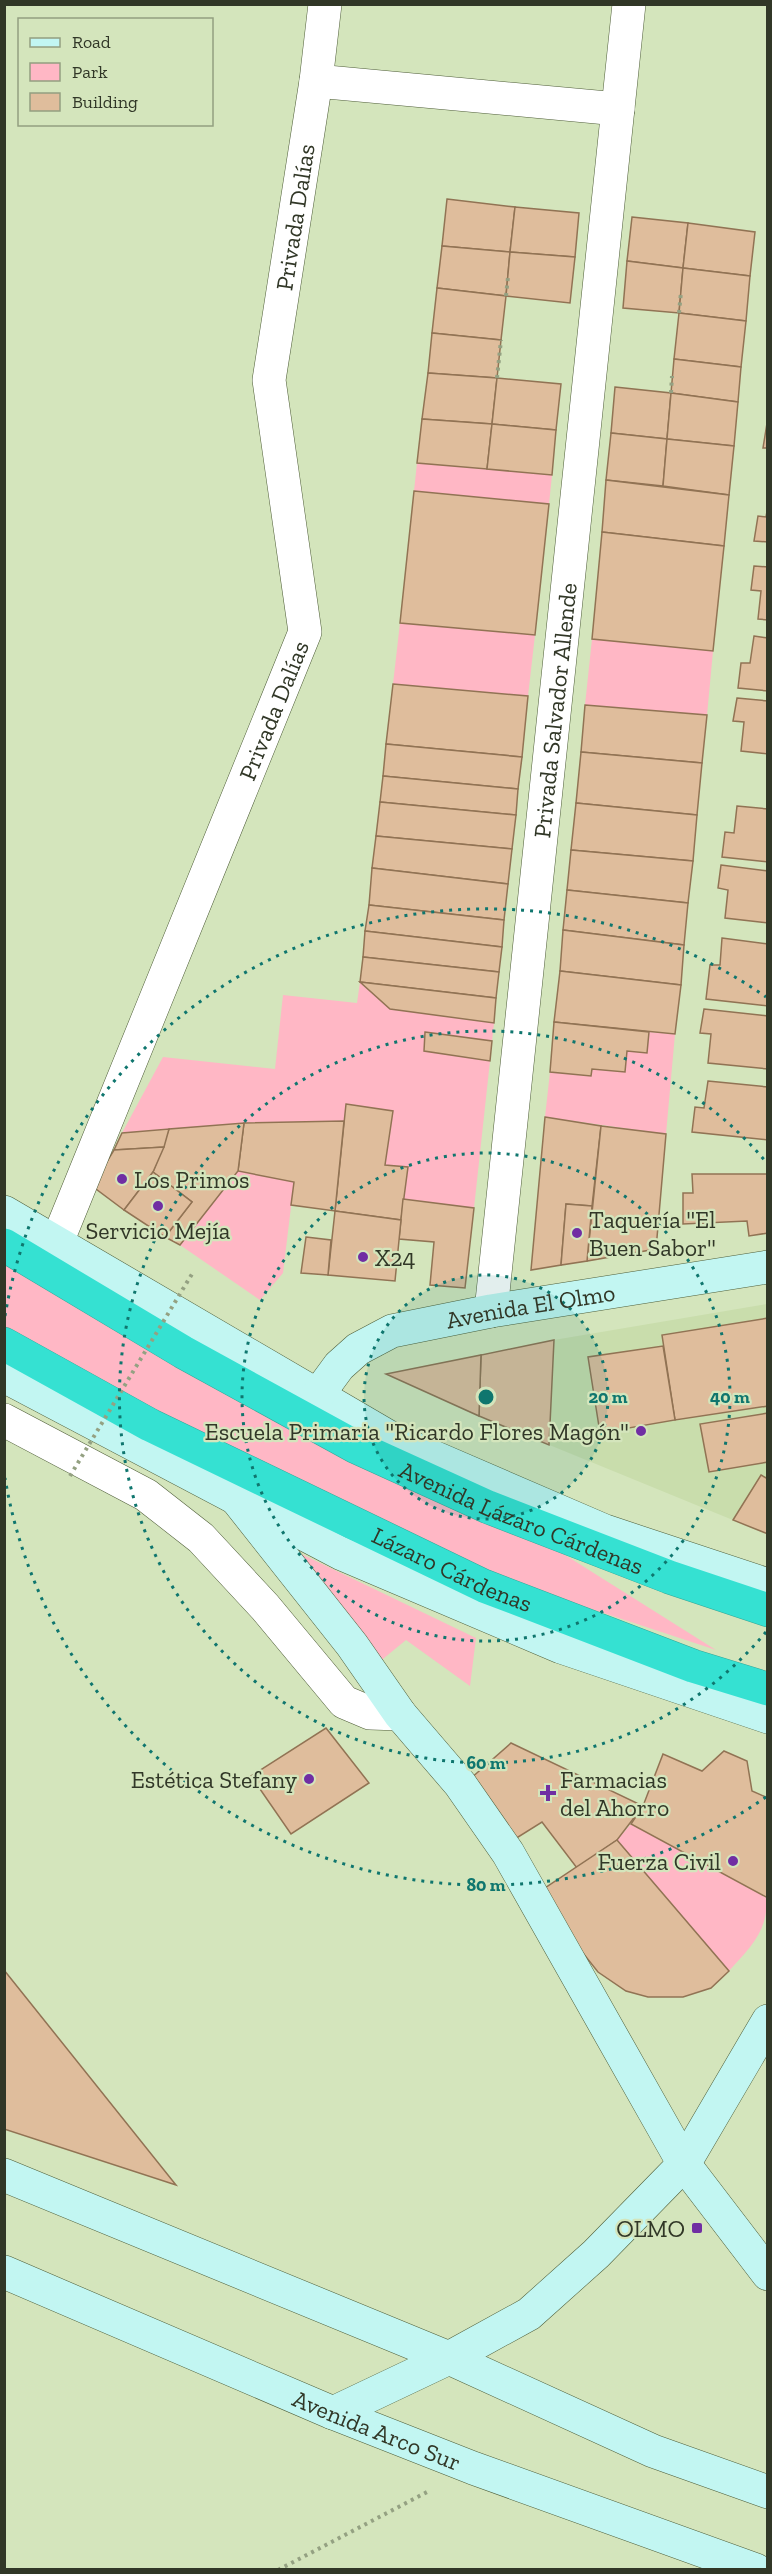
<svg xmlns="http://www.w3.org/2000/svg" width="772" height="2574" font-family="'Zilla Slab',serif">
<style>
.built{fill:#c9ddac}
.green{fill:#ffb7c5}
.building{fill:#dfbd9c;stroke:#917354;stroke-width:1.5}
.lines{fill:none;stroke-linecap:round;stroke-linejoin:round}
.street-casing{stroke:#4f5e39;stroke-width:34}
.secondary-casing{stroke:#4f5e39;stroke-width:34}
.highway-casing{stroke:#34a696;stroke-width:34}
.path{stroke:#94a182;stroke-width:4;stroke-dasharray:3 4.5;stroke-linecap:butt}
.street{stroke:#fff;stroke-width:33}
.secondary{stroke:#c2f6f2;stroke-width:33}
.highway{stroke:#35e1d2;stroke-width:33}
.path-bridge{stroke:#94a182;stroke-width:4;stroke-dasharray:3 4.5;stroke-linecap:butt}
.ring{fill:none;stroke:#0f766e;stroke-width:3;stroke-dasharray:3 6}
.poi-dot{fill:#702ea3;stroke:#d4e5bc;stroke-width:2}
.labels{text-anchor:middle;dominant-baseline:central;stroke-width:4.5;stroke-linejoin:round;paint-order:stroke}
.street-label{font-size:24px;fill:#313727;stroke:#d4e5bc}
.poi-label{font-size:24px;fill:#313727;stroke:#d4e5bc;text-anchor:start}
.centre{fill:#0f766e;stroke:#d4e5bc;stroke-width:3}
.ring-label{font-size:18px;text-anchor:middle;font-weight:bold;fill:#0f766e;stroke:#d4e5bc;stroke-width:4.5;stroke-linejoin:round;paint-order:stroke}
</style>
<rect width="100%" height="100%" fill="#d4e5bc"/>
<!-- built -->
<path class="built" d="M767,1304V1534L479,1416L481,1355L554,1340Z"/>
<!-- green -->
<g class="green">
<path d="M417,463L552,475L549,504L414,491Z"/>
<path d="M400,623L535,635L528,696L393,684Z"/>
<path d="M592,639L713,651L707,715L585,705Z"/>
<path d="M360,982L390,1009L494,1023L492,1041L425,1033L424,1051L490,1061L474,1208L403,1199L385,1165L393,1111L347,1104L344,1121L244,1123L122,1133L163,1057L275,1069L283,995L357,1003Z"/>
<path d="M649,1032L675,1034L666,1134L545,1117L550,1072L590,1076L592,1069L625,1072L627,1051L647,1052Z"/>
<path d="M238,1171L294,1182L283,1273L260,1300L180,1245Z"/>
<path d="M5,1234L303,1390L716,1650L281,1507L5,1336Z"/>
<path d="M291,1549L476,1638L470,1686L406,1640L367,1672Z"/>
<path d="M631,1824L767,1898C767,1933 751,1946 729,1971L617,1840Z"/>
</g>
<!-- building -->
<g class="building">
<path d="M447,199L515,207L510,252L442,246Z"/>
<path d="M515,207L579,213L575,257L510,252Z"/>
<path d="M632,217L688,223L683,268L627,261Z"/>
<path d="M688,223L755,232L750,276L683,268Z"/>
<path d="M442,246L510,252L506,296L437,288Z"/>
<path d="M510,252L575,257L570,303L506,296Z"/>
<path d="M627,261L683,268L679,313L623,308Z"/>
<path d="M683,268L750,276L746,321L679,313Z"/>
<path d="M437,288L506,296L501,340L432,333Z"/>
<path d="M679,313L746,321L741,367L674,359Z"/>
<path d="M432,333L501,340L497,378L428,373Z"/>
<path d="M674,359L741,367L738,402L671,393Z"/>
<path d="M428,373L497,378L492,424L422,419Z"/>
<path d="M497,378L561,384L556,430L492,424Z"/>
<path d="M615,387L671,393L667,439L611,433Z"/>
<path d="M671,393L738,402L734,446L667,439Z"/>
<path d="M768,417V448H763Z"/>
<path d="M422,419L492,424L487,469L417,463Z"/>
<path d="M492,424L556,430L552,475L487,469Z"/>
<path d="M611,433L667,439L663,486L606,480Z"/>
<path d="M667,439L734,446L729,495L663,486Z"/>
<path d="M606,480L729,495L724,546L602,532Z"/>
<path d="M414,491L549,504L535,635L400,623Z"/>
<path d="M768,506V542L754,541L758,516L766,517Z"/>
<path d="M602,532L724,546L713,651L592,639Z"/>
<path d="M754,566L768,567V620L758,619L761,591L751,590Z"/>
<path d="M754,636L768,638V691L738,688L741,663H750Z"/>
<path d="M393,684L528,696L522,757L386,744Z"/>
<path d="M737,698L768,701V754L741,751L744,722L733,721Z"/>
<path d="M585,705L707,715L702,763L581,752Z"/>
<path d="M386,744L522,757L518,789L383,776Z"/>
<path d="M581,752L702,763L697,815L576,803Z"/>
<path d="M383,776L518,789L516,815L380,802Z"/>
<path d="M380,802L516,815L512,849L376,836Z"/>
<path d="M576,803L697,815L693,861L571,850Z"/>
<path d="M737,806L768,809V862L722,857L725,832L734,833Z"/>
<path d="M376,836L512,849L508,884L372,868Z"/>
<path d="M571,850L693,861L688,903L567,890Z"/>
<path d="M721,865L768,871V923L725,918L728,890L718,888Z"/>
<path d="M372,868L508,884L504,920L369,905Z"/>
<path d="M567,890L688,903L684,945L563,930Z"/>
<path d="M369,905L504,920L502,947L365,931Z"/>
<path d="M563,930L684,945L681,985L560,971Z"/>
<path d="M365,931L502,947L499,972L363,957Z"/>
<path d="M722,938L768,944V1006L706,999L710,965H720Z"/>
<path d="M363,957L499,972L496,998L360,982Z"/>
<path d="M560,971L681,985L675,1034L554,1022Z"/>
<path d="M360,982L496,998L494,1023L390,1009Z"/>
<path d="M704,1009L768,1016V1069L708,1063L711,1034L700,1033Z"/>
<path d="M554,1022L649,1032L647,1053L627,1051L625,1072L592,1069L591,1076L550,1072Z"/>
<path d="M425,1032L492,1041L490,1061L424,1051Z"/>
<path d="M708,1081L768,1087V1140L692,1132L695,1107L704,1108Z"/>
<path d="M346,1104L393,1111L385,1165L408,1167L401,1220L335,1211Z"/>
<path d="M545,1117L601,1126L592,1206L566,1204L561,1265L531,1270Z"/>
<path d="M344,1121L335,1211L291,1205L294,1182L238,1171L244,1123Z"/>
<path d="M244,1123L238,1171L180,1245L165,1237L192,1202L153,1172L169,1129Z"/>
<path d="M601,1126L666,1134L656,1249L587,1261Z"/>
<path d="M169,1129L164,1147L114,1150L122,1133Z"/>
<path d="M164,1147L153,1172L124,1210L92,1186L114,1150Z"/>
<path d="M153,1172L192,1202L165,1237L124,1210Z"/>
<path d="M692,1174H768V1233L749,1236L747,1221L683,1224V1193H693Z"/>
<path d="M403,1199L474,1208L465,1288L430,1285L434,1242L399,1239Z"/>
<path d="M566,1204L592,1206L587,1261L561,1265Z"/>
<path d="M335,1211L401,1220L395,1281L328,1275Z"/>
<path d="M306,1237L331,1240L328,1275L301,1273Z"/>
<path d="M768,1318V1406L675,1420L662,1335Z"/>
<path d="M554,1340L549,1445L479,1416L481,1355Z"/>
<path d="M663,1346L675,1420L600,1433L588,1357Z"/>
<path d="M481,1355L479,1416L386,1374Z"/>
<path d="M768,1413V1462L709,1472L700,1424Z"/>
<path d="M761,1475L768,1479V1534L733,1520Z"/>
<path d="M326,1728L369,1783L291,1834L251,1776Z"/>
<path d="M511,1743L643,1806L617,1840L577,1868L542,1822L515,1839L470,1779Z"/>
<path d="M724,1751L747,1761L752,1791L768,1798V1898L631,1824L643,1806L663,1754L702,1771Z"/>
<path d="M617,1840L729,1971L711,1988L683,1997H648L626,1991L598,1972L536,1894Z"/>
<path d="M4,1970L176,2185L4,2129Z"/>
</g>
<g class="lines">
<defs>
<g id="street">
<path d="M316,81L618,109"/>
<path id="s1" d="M57,1242L305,632L269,380L316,81L325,4"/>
<path id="s2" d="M491,1311L629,4"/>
<path d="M4,1420L146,1495L201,1538L265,1607L344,1702L370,1713L400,1714"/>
</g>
<g id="secondary">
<path d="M4,1212L394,1440L605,1531L768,1585"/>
<path d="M4,1376L340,1553L561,1647L768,1717"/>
<path id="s3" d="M317,1396L339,1366L358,1349L392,1331L491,1311L768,1267"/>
<path d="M235,1497L352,1645L400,1714L460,1784L508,1853L684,2164L768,2274"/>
<path d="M4,2175L449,2358L653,2451L768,2492"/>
<path id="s4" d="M4,2272L333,2413L473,2468L756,2570"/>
<path d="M333,2413L449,2358L529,2314L596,2254L684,2164L768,2021"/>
</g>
<g id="highway">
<path id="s5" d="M4,1245L183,1352L356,1447L488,1507L669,1577L768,1610"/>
<path id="s6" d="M4,1344L150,1425L484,1586L693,1666L768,1689"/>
</g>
</defs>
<!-- street casing -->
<use href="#street" class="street-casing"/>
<!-- secondary casing -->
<use href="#secondary" class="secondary-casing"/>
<!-- highway casing -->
<use href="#highway" class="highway-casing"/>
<!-- path -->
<g class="path">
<path d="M506,296L508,277"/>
<path d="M679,313L681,292"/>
<path d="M497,378L501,340"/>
<path d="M671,393L672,376"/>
<path d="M278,2570L429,2491"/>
</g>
<!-- street -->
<use href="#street" class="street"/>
<!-- secondary -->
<use href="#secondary" class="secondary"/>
<!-- highway -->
<use href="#highway" class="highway"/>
<!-- path-bridge -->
<path class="path-bridge" d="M70,1476L192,1274"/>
</g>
<!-- distance rings -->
<circle cx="486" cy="1397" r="122" fill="#0f766e" fill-opacity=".12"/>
<g class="ring">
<circle cx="486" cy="1397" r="122"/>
<circle cx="486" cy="1397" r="244"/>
<path d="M766 1632A366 366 0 1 1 766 1162"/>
<path d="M766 1797A488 488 0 0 1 5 1478M5 1316A488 488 0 0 1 766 997"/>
</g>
<!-- markers -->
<g class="poi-dot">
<circle cx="122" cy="1179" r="6"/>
<circle cx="158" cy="1206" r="6"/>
<circle cx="577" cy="1233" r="6"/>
<circle cx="363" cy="1257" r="6"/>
<circle cx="641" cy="1431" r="6"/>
<circle cx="309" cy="1779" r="6"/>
<path d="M545 1784h6v6h6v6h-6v6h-6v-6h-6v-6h6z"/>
<circle cx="733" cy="1861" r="6"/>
<rect x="691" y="2222" width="12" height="12" rx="3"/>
</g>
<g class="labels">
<!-- street labels -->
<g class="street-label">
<text stroke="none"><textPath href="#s1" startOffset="1078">Privada Dalías</textPath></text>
<text stroke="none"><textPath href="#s1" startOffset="574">Privada Dalías</textPath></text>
<text stroke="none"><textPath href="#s2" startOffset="604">Privada Salvador Allende</textPath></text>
<text stroke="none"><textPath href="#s3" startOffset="242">Avenida El Olmo</textPath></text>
<text stroke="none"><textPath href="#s5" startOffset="586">Avenida Lázaro Cárdenas</textPath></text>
<text stroke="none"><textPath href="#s6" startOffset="502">Lázaro Cárdenas</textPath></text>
<text stroke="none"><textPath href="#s4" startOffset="405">Avenida Arco Sur</textPath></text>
</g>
<!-- poi labels -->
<g class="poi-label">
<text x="134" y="1179">Los Primos</text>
<text x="589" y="1219">Taquería "El<tspan x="589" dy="28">Buen Sabor"</tspan></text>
<text x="158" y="1230" text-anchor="middle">Servicio Mejía</text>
<text x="375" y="1257">X24</text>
<text x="629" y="1431" text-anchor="end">Escuela Primaria "Ricardo Flores Magón"</text>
<text x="297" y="1779" text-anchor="end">Estética Stefany</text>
<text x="560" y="1779">Farmacias<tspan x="560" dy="28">del Ahorro</tspan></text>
<text x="721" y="1861" text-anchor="end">Fuerza Civil</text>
<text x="685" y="2228" text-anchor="end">OLMO</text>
</g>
</g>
<circle cx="486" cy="1397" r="9" class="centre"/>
<g class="ring-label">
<text x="608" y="1403">20 m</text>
<text x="730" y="1403">40 m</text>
<text x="486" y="1769">60 m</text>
<text x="486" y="1891">80 m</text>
</g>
<!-- border -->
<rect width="772" height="2574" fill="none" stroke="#313727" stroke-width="12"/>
<!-- legend -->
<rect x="18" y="18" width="195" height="108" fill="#d4e5bc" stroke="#939f80" stroke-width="1.5"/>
<rect x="30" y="38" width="30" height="9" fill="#c2f6f2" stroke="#939f80" stroke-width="1.5"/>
<text x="72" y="48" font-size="18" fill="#313727">Road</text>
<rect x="30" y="63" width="30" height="18" fill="#ffb7c5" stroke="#939f80" stroke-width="1.5"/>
<text x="72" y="78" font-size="18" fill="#313727">Park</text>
<rect x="30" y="93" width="30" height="18" fill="#dfbd9c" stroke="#939f80" stroke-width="1.5"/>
<text x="72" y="108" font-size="18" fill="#313727">Building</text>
</svg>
